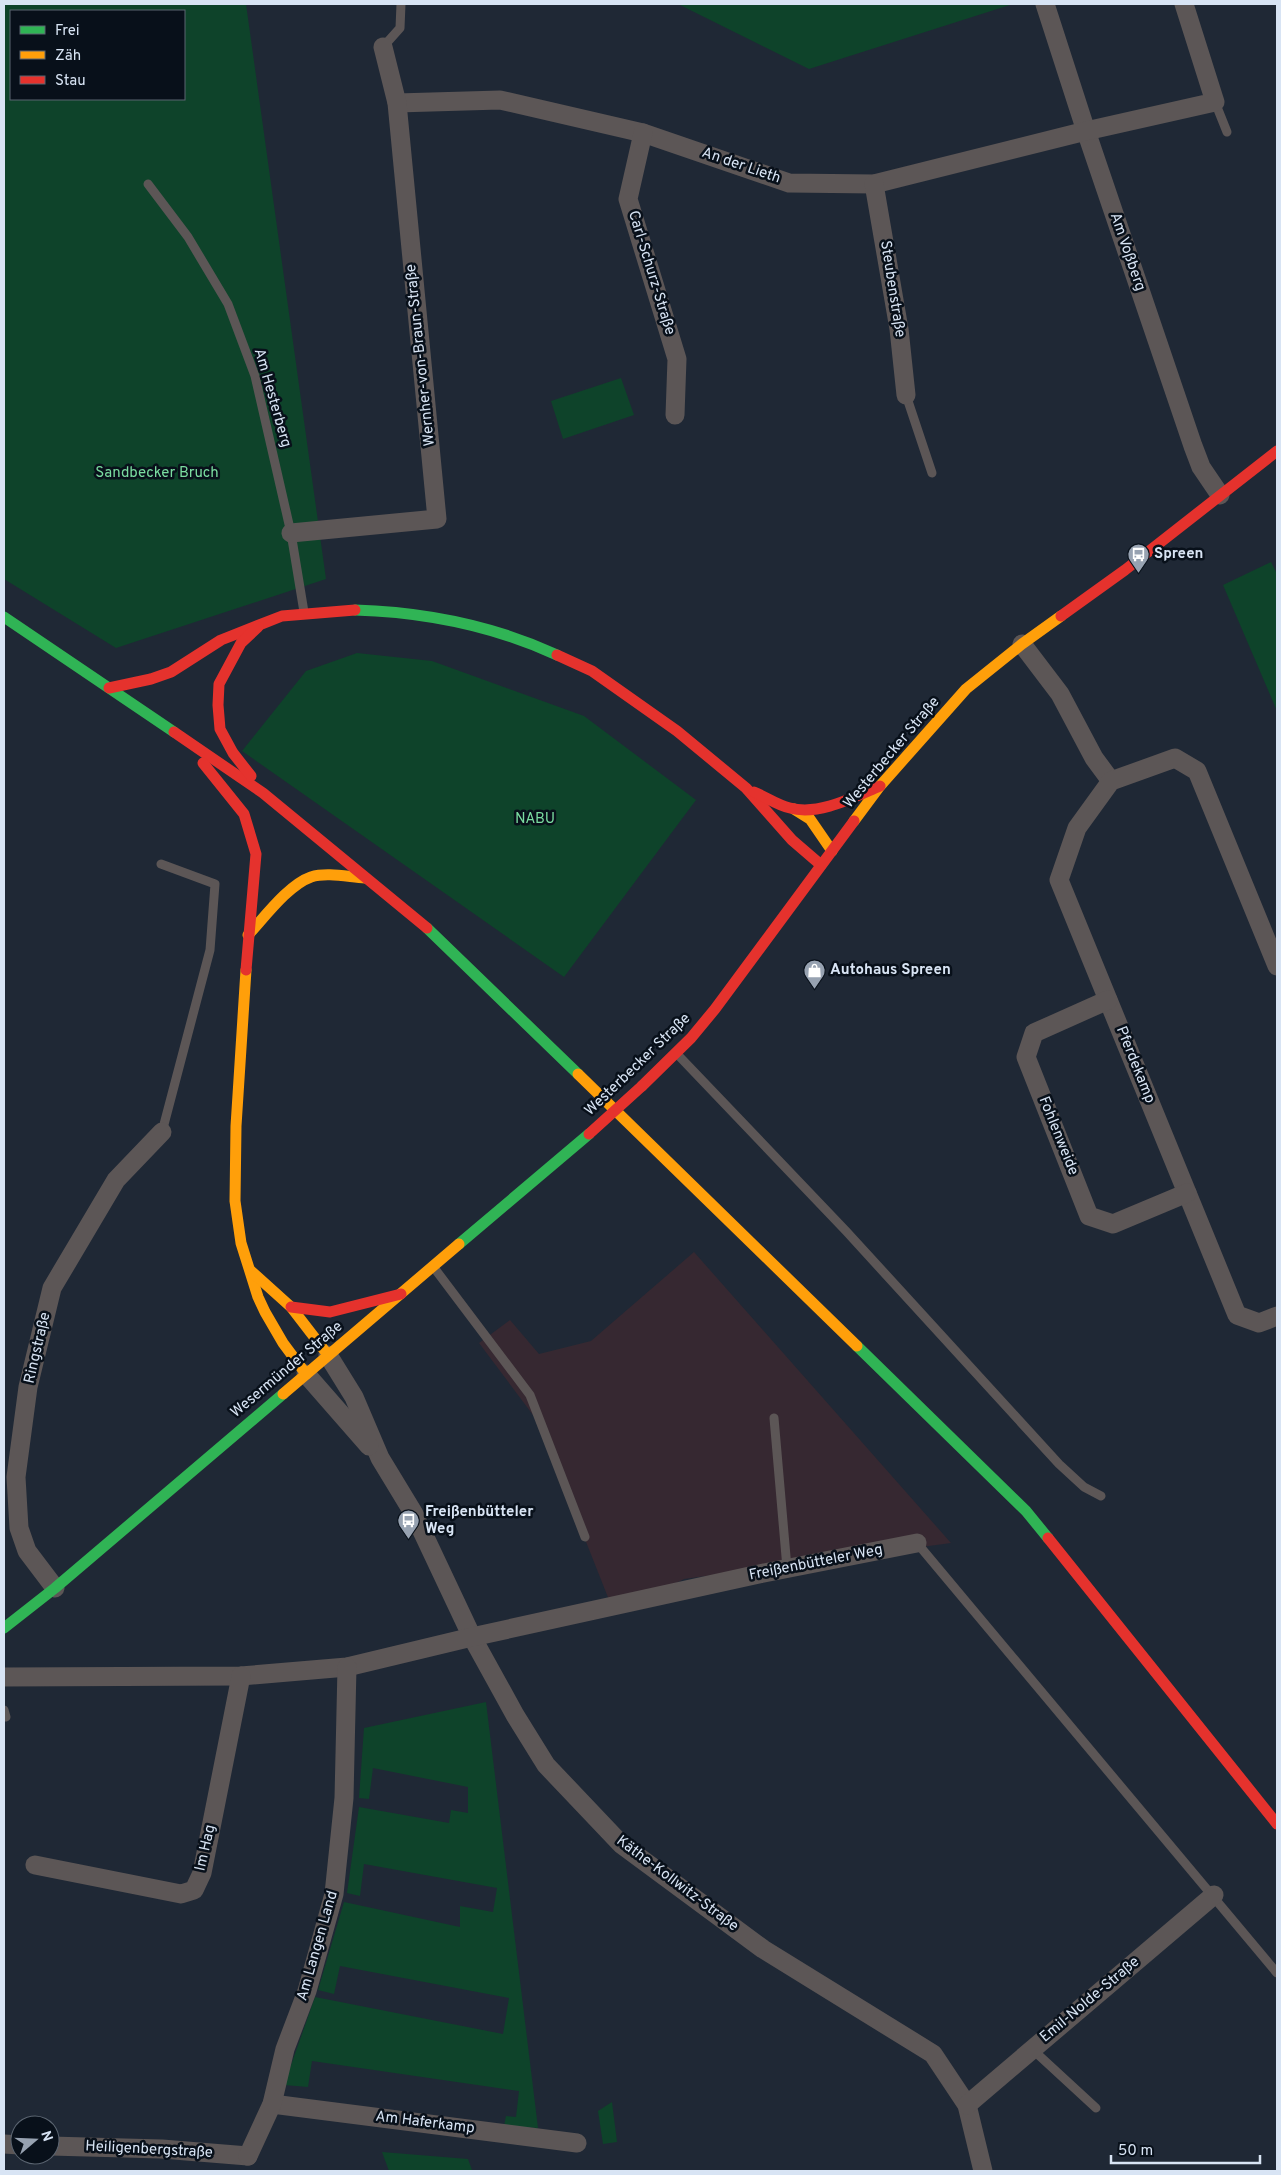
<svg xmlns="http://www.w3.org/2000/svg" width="1281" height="2175" font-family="Overpass,sans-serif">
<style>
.industrial{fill:#362831}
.green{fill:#0e432a;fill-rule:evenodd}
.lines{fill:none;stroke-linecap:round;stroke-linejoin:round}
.lane{stroke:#5c5656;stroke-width:9}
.street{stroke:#5c5656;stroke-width:19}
.fast{stroke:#30b455;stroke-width:11}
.slow{stroke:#ff9f0a;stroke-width:11}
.jam{stroke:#e5322d;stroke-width:11}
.jam-bridge{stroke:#e5322d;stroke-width:11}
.labels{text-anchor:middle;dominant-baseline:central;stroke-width:5;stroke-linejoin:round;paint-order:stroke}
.street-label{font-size:15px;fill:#d8e4f4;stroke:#08101a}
.park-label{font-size:15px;fill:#7adca0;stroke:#08101a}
.poi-label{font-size:15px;font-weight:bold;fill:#d8e4f4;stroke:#08101a;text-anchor:start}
</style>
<rect width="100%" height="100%" fill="#1f2835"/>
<!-- industrial -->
<path class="industrial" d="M694,1252L951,1543L684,1579L615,1615L539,1423L479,1343L510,1320L539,1354L591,1341Z"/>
<!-- green -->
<g class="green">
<path d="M4,4H246L326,579L116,648L4,579ZM11,11H184V99H11Z"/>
<path d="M678,4H1013L809,69Z"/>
<path d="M621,378L634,415L563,439L551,401Z"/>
<path d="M1271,562L1277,574V711L1223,585Z"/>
<path d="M357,653L432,661L584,716L696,800L564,977L242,751L306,671Z"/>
<path d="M486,1702L538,2128L504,2126L506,2116L516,2117L519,2091L312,2061L308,2087L284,2085L315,1997L503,2034L509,1998L340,1966L334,1994L318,1990L344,1902L460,1927V1906L493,1912L497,1888L364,1864L360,1896L347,1893L359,1807L449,1823L451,1810L468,1813V1787L373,1768L369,1799L359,1798L364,1728Z"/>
<path d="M612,2102L617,2142L603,2144L598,2111Z"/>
<path d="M382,2152L468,2159L472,2170L389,2171Z"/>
</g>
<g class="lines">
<!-- lane -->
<g class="lane">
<path d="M383,47L400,28L401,4"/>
<path d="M1215,102L1227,132"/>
<path d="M148,184L188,237L228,304L255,376L291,533L304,612"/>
<path d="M906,395L932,473"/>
<path d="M161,864L215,884L210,950L162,1132"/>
<path d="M678,1055L846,1231L1059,1464L1084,1487L1101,1496"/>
<path d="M435,1269L530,1395L585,1537"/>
<path d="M774,1418L787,1568"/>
<path d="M917,1543L1277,1973"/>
<path d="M4,1710L6,1717"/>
<path d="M1032,2049L1096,2108"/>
</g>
<!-- street -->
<g class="street">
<path d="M1045,4L1086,131L1193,446L1201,467L1220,495"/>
<path d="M397,103L500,100L643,133L789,183L874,184L1086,131L1215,102L1184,4"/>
<path d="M643,133L628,199L677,359L675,415"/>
<path d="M874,184L899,329L906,395"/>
<path d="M291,533L437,519L397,103L383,47"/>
<path d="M1022,644L1060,694L1094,758L1111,781"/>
<path d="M1277,966L1197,771L1175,758L1111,781L1077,828L1059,880L1237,1315L1259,1323L1277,1316"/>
<path d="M1108,1000L1034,1033L1026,1057L1089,1216L1113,1224L1187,1193"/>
<path d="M328,1355L354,1397L380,1458L414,1514L472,1637L515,1715L546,1765L621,1844L763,1949L933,2054L967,2105L983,2171"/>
<path d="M306,1374L369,1446"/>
<path d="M55,1588L27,1551L19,1528L16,1477L28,1387L52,1288L116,1180L162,1132"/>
<path d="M4,1677L241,1676L347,1667L472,1637L759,1574L917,1543"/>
<path d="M35,1865L181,1894L194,1890L202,1873L241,1676"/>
<path d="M272,2104L577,2143"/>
<path d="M967,2105L1214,1895"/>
<path d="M4,2144L20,2145"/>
<path d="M50,2146L162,2149L248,2156"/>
<path d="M248,2156L272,2104L285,2049L307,1991L334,1894L344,1798L347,1667"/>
</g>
<!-- fast -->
<g class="fast">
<path d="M355,610C423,612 494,626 557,655"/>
<path d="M4,617L174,732"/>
<path d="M427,928L578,1074"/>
<path d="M459,1244L589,1134"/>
<path d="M857,1346L1026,1511L1048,1538"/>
<path d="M4,1628L55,1588L283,1394"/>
</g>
<!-- slow -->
<g class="slow">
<path d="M794,809L810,819L832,851"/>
<path d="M854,821L880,786L966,689L1022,644L1061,616"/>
<path d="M248,935C264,918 288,885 311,877C327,872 348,877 365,878"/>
<path d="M246,970L236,1126L235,1201L241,1243L258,1297L265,1312L283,1343L306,1374"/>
<path d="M578,1074L857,1346"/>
<path d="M251,1271L291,1307L328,1355"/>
<path d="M283,1394L459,1244"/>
</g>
<!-- jam -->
<g class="jam">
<path d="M1061,616L1125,570L1277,451"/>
<path d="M557,655L592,671L677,731L746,788L792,840L821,865"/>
<path d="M109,688L151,679L171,672L221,640L282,616L355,610"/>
<path d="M174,732L263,793L427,928"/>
<path d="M203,763L244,814L256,854L246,970"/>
<path d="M251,776L233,753L220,729L218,705L219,684L241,643L258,627"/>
<path d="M754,792C766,797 777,805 790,808C819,816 854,797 880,786"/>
<path d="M642,1086L691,1038L715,1009L854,821"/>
<path d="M291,1307L330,1312L401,1294"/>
<path d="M1048,1538L1277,1824"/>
</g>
<!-- jam-bridge -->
<path class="jam-bridge" d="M589,1134L642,1086"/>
</g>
<!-- icons -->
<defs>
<symbol id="bus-pin" viewBox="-11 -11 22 30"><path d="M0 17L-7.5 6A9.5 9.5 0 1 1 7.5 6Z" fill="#97a2b1" stroke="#08101a"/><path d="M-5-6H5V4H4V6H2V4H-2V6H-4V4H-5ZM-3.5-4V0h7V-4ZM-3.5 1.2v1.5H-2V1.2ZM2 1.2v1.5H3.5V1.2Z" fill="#fff"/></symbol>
<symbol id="shop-pin" viewBox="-11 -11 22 30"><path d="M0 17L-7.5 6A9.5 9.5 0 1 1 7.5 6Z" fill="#97a2b1" stroke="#08101a"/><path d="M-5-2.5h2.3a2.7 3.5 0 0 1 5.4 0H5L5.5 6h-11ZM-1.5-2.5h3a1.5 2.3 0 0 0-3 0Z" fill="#fff"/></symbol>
</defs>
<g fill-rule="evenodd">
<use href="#bus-pin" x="1126" y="542" width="25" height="34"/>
<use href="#shop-pin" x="802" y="958" width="25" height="34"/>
<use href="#bus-pin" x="396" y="1508" width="25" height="34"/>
</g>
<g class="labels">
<!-- street labels -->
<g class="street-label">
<text transform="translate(741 166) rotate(19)">An der Lieth</text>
<text transform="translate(1127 252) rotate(71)">Am Voßberg</text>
<text transform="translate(651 273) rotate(73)">Carl-Schurz-Straße</text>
<text transform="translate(892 289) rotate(81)">Steubenstraße</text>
<text transform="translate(421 355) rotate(-96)">Wernher-von-Braun-Straße</text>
<text transform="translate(272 398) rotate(74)">Am Hesterberg</text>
<text transform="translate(892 753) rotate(-50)">Westerbecker Straße</text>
<text transform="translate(638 1065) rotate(-44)">Westerbecker Straße</text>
<text transform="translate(1135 1065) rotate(68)">Pferdekamp</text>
<text transform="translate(1058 1136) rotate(68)">Fohlenweide</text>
<text transform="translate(38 1348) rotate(-77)">Ringstraße</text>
<text transform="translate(287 1370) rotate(-40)">Wesermünder Straße</text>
<text transform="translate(816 1563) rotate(-11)">Freißenbütteler Weg</text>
<text transform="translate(206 1848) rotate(-77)">Im Hag</text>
<text transform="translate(677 1884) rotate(37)">Käthe-Kollwitz-Straße</text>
<text transform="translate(318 1946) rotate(-74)">Am Langen Land</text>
<text transform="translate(1090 2000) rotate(-40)">Emil-Nolde-Straße</text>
<text transform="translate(425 2123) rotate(7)">Am Haferkamp</text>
<text transform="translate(149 2150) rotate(3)">Heiligenbergstraße</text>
</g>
<!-- park labels -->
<g class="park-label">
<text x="157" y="473">Sandbecker Bruch</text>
<text x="535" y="819">NABU</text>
</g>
<!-- poi labels -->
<g class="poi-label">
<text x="1154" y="554">Spreen</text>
<text x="830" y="970">Autohaus Spreen</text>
<text x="425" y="1512">Freißenbütteler<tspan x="425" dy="17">Weg</tspan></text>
</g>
</g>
<!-- border -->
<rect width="1281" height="2175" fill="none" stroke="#d8e4f4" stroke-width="10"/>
<!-- legend -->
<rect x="10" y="10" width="175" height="90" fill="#08101a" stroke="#5b6571"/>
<rect x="20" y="26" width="25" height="8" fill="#30b455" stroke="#5b6571"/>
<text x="55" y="35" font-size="15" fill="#d8e4f4">Frei</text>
<rect x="20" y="51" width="25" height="8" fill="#ff9f0a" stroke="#5b6571"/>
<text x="55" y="60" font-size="15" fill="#d8e4f4">Zäh</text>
<rect x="20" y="76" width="25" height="8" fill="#e5322d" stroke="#5b6571"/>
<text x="55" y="85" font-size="15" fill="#d8e4f4">Stau</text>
<!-- north arrow -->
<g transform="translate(35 2140) rotate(71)"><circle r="24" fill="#08101a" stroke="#5b6571"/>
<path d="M0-4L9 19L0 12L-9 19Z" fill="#97a2b1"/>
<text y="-8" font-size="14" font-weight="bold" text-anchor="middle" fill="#d8e4f4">N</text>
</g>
<!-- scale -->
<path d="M1111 2155v8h149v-8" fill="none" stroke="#d8e4f4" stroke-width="2.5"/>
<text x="1118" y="2155" font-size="15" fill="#d8e4f4" stroke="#08101a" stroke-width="4" paint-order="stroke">50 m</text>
</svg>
